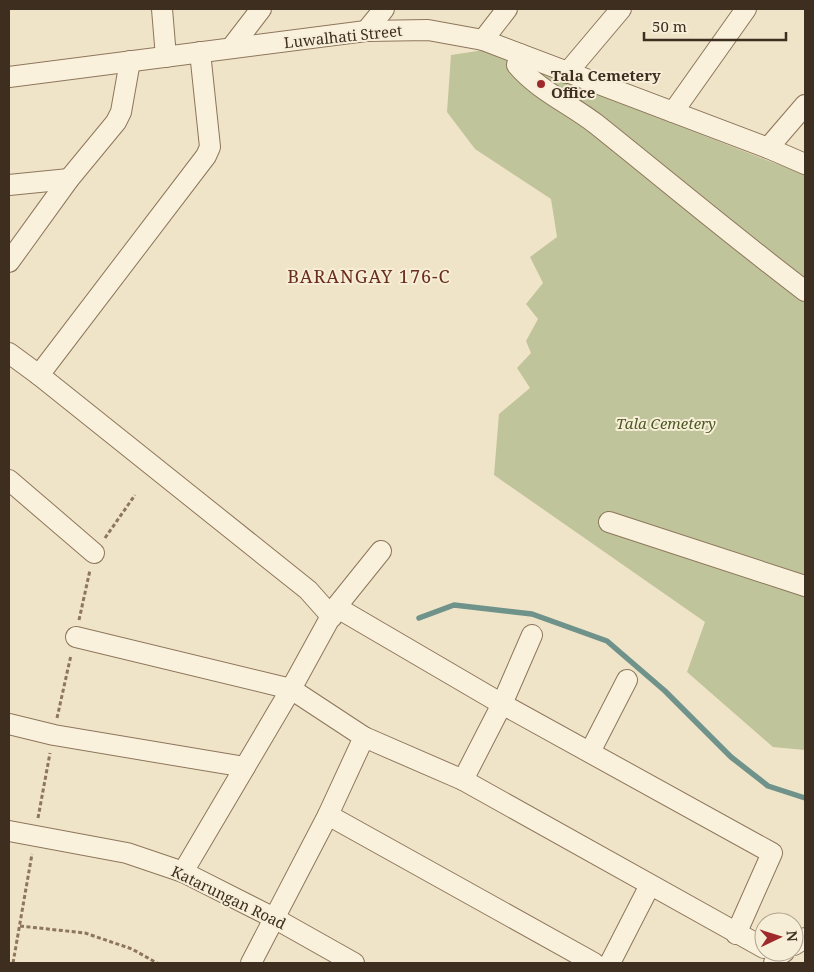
<svg xmlns="http://www.w3.org/2000/svg" width="814" height="972" font-family="'Noto Serif',serif">
<style>
.cemetery{fill:#bfc49a}
.lines{fill:none;stroke-linecap:round;stroke-linejoin:round}
.stream{stroke:#6f938a;stroke-width:5.5}
.minor-casing{stroke:#8d765c;stroke-width:22}
.path{stroke:#8d765c;stroke-width:3;stroke-dasharray:4 2.5;stroke-linecap:butt}
.minor{stroke:#faf1dc;stroke-width:20}
.poi-dot{fill:#9e2a2b;stroke:#f7eed8;stroke-width:2}
.labels{text-anchor:middle;dominant-baseline:central;stroke-width:4;stroke-linejoin:round;paint-order:stroke}
.street-label{font-size:15px;fill:#3d2e20;stroke:#f7eed8}
.poi-label{font-size:15px;font-weight:bold;fill:#3d2e20;stroke:#f7eed8;text-anchor:start}
.park-label{font-size:15px;font-style:italic;fill:#4d5a26;stroke:#f7eed8}
.quarter-label{font-size:18px;letter-spacing:1px;fill:#6b2e1e;stroke:#f7eed8}
</style>
<rect width="100%" height="100%" fill="#f0e4c8"/>
<!-- cemetery -->
<path class="cemetery" d="M484,50L805,175V750L773,747L687,672L705,622L494,475L499,414L530,388L517,368L531,353L526,341L538,319L526,304L543,283L530,257L557,237L551,199L475,149L447,112L451,55Z"/>
<g class="lines">
<!-- stream -->
<path class="stream" d="M419,618L454,605L532,614L607,641L665,691L731,757L768,786L805,798"/>
<defs>
<g id="minor">
<path d="M162,9L166,57"/>
<path d="M366,31L384,9"/>
<path d="M483,40L507,9"/>
<path d="M231,48L261,9"/>
<path d="M520,54L517,65C538,90 570,104 596,124C666,180 734,237 805,291"/>
<path d="M567,73L621,9"/>
<path d="M9,77L366,31L428,30L483,40L768,148L805,164"/>
<path d="M673,112L746,9"/>
<path d="M768,148L805,105"/>
<path d="M9,185L69,179"/>
<path d="M9,262L69,179L116,122L121,112L130,61"/>
<path d="M9,353L39,375L308,590L332,617"/>
<path d="M39,375L206,156L210,147L200,52"/>
<path d="M9,480L94,553"/>
<path d="M609,522L805,586"/>
<path d="M336,607L502,704L772,853L736,934"/>
<path d="M76,637L291,689L364,737L463,780L764,948"/>
<path d="M9,724L54,735L245,767"/>
<path d="M590,752L627,680"/>
<path d="M463,780L502,704L532,635"/>
<path d="M328,815L594,963"/>
<path d="M9,831L127,853L183,872L274,918L354,963"/>
<path d="M183,872L291,689L336,607L381,551"/>
<path d="M794,945L805,938"/>
<path d="M251,963L328,815L364,737"/>
<path d="M610,963L650,885"/>
<path d="M774,963L779,955L784,952"/>
</g>
</defs>
<!-- minor casing -->
<use href="#minor" class="minor-casing"/>
<!-- path -->
<g class="path">
<path d="M105,538L135,495"/>
<path d="M79,620L90,570"/>
<path d="M57,718L71,655"/>
<path d="M38,818L50,753"/>
<path d="M20,926L85,933L132,949L157,963"/>
<path d="M13,963L32,854"/>
</g>
<!-- minor -->
<use href="#minor" class="minor"/>
</g>
<!-- markers -->
<circle class="poi-dot" cx="541" cy="84" r="5"/>
<g class="labels">
<!-- street labels -->
<g class="street-label">
<text transform="translate(343 36) rotate(-6)">Luwalhati Street</text>
<text transform="translate(229 897) rotate(26)">Katarungan Road</text>
</g>
<!-- poi labels -->
<g class="poi-label">
<text x="551" y="75">Tala Cemetery<tspan x="551" dy="17">Office</tspan></text>
</g>
<!-- park labels -->
<g class="park-label">
<text x="666" y="423">Tala Cemetery</text>
</g>
<!-- quarter labels -->
<g class="quarter-label">
<text x="369" y="276">BARANGAY 176-C</text>
</g>
</g>
<!-- border -->
<rect width="814" height="972" fill="none" stroke="#3d2e20" stroke-width="20"/>
<!-- north arrow -->
<g transform="translate(779 937) rotate(86)"><circle r="24" fill="#f7eed8" stroke="#ada18e"/>
<path d="M0-4L9 19L0 12L-9 19Z" fill="#9e2a2b"/>
<text y="-8" font-size="14" font-weight="bold" text-anchor="middle" fill="#3d2e20">N</text>
</g>
<!-- scale -->
<path d="M644 32v8h142v-8" fill="none" stroke="#3d2e20" stroke-width="2.5"/>
<text x="652" y="32" font-size="15" fill="#3d2e20" stroke="#f7eed8" stroke-width="4" paint-order="stroke">50 m</text>
</svg>
